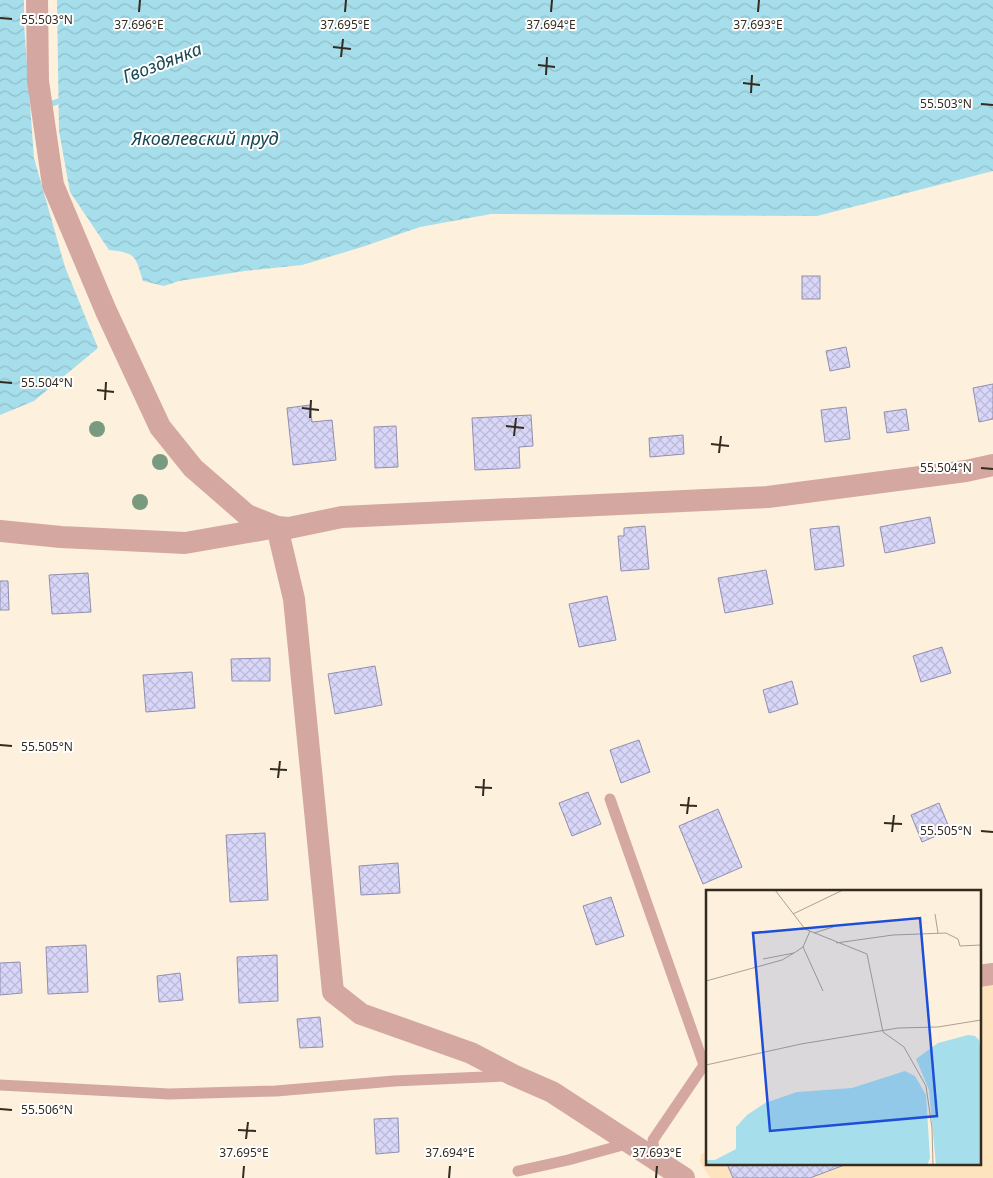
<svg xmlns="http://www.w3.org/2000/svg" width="993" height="1178" font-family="'Noto Sans',sans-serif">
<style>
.built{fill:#fee4be}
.water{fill:url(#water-waves)}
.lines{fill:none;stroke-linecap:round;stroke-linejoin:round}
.stream{stroke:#a7deeb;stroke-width:6}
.building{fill:url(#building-cross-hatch);stroke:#918faf}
.service{stroke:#d4a8a1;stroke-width:11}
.minor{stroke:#d4a8a1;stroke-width:22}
.tree{fill:#789a7f}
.ticks{fill:none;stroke:#332b1f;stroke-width:2}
.labels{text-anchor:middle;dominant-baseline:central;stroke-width:4;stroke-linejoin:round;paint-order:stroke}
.water-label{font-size:18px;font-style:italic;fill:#174751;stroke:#fff}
.inset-road{fill:none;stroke:#aca191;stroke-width:1}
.view{fill:#1d4ed8;fill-opacity:0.15;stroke:#1d4ed8;stroke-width:2.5}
.inset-edge{fill:none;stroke:#332b1f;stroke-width:2.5}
.ticks-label{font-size:12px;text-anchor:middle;fill:#332b1f;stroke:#fff;stroke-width:4;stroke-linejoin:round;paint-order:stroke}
</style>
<defs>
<pattern id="water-waves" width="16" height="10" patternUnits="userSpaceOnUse" patternTransform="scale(1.25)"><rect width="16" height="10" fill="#a7deeb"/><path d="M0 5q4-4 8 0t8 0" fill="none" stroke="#90bfc9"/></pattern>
<pattern id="building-cross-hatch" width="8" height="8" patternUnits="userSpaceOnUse" patternTransform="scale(1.25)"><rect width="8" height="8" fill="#d9d7f9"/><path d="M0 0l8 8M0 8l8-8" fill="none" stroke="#bbb9d5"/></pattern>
</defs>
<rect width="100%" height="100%" fill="#fdf0dd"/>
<!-- built -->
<path class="built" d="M993,985V1178H710L700,1162L701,1154L707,1152V1164H979V987Z"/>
<!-- water -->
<g class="water">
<path d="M0,0H24V24L34,158L65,267L98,348L34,401L0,415Z"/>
<path d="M57,0H993V171L817,216L491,214L420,227L362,247L302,265L245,271L179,281L164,286L143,281C135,256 137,253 109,250L70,192L59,131Z"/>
</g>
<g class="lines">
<!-- stream -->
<path class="stream" d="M44,106L66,99"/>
</g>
<!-- building -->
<g class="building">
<rect x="802" y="276" width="18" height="23"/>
<path d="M846,347L850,367L830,371L826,351Z"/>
<path d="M993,384V419L979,422L973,388Z"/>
<path d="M310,405L312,422L332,420L336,460L293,465L287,408Z"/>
<path d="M846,407L850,439L825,442L821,410Z"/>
<path d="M906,409L909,430L887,433L884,412Z"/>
<path d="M531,415L533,446L519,447L520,468L475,470L472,418Z"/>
<path d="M396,426L398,467L375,468L374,427Z"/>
<path d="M683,435L684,454L650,457L649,438Z"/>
<path d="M930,517L935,543L885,553L880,527Z"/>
<path d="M645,526L649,569L621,571L618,536H624V528Z"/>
<path d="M839,526L844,566L815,570L810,529Z"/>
<path d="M766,570L773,604L725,613L718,578Z"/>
<path d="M88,573L91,612L52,614L49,575Z"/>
<path d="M0,581H8L9,610H0Z"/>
<path d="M607,596L616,640L579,647L569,604Z"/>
<path d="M942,647L951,673L921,682L913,656Z"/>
<path d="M270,658V681H232L231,659Z"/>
<path d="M375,666L382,705L335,714L328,674Z"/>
<path d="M192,672L195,708L146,712L143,675Z"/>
<path d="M792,681L798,704L769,713L763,690Z"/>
<path d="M639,740L650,772L621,783L610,750Z"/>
<path d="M588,792L601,824L572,836L559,803Z"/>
<path d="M939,803L950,830L922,842L911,815Z"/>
<path d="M718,809L742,867L703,884L679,826Z"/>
<path d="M265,833L268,900L230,902L226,835Z"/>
<path d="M398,863L400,893L361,895L359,866Z"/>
<path d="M611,897L624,936L596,945L583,906Z"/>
<path d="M86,945L88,992L48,994L46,947Z"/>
<path d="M277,955L278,1001L239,1003L237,957Z"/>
<path d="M20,962L22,993L0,995V963Z"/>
<path d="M180,973L183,1000L159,1002L157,976Z"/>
<path d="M320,1017L323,1047L300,1048L297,1019Z"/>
<path d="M398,1118L399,1152L376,1154L374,1119Z"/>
<path d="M727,1164H847L810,1178H733Z"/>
</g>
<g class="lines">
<!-- service -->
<g class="service">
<path d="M610,799L704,1065"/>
<path d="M0,1085L169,1094L276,1091L394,1081L506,1076"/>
<path d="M654,1159L653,1140L704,1065L707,1064"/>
<path d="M518,1171L568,1160L630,1143"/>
</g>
<!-- minor -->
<g class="minor">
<path d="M37,0L38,81L53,185L106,311L160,427L193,468L247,515L277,527L294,599L333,992L361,1014L471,1053L513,1075L552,1092L684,1178"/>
<path d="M0,531L61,537L185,543L277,527L289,528L342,517L768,497L966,471L993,465"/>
<path d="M979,976L993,974"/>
</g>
</g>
<!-- trees -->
<g class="tree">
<circle cx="97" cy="429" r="8"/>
<circle cx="160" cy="462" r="8"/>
<circle cx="140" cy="502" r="8"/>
</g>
<!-- ticks -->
<path class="ticks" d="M139,12L140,0M345,12L346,0M551,12L552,0M758,12L759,0M0,18L12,19M333,47L351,49M341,57L343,39M538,65L555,67M546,75L547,57M743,83L760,85M751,93L752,75M981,104L993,105M0,382L12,383M97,390L114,392M105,400L106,382M302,408L319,410M310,418L311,400M506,426L524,428M514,436L516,418M711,444L729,446M719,453L721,436M981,468L993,469M0,745L12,746M270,769L287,770M278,778L280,761M475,787L492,788M483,796L484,779M680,805L697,806M687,814L689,797M884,823L902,824M981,831L993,832M892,832L894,815M0,1109L12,1110M238,1130L256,1131M246,1139L248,1122M243,1178L244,1166M449,1178L450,1166M656,1178L657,1166"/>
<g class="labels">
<!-- water labels -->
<g class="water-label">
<text transform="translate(162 62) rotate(-21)">Гвоздянка</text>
<text x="205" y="138">Яковлевский пруд</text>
</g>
</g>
<!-- overview -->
<g transform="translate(706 890)">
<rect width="275" height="275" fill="#fdf0dd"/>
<path d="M262,145L269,146L273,150L275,165V275H230L223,200L210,169L232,153ZM199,181L209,186L220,205L224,268L221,275H0V270H9L30,259V237L41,225L59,213L91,202L146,198Z" fill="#a7deeb"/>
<path class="inset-road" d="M69,0L99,39L161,64L177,142L198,157L220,196L226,238L227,275M87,24L137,0M229,24L232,43M108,43L127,37M130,53L187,45L240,43L252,49L254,56L275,55M97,57L117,101M57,69L88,63L97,57L104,41M0,91L76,70L88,63M0,175L95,154L192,138L232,137L275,130"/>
<path class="view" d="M214,28L231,226L64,241L47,43Z"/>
<rect width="275" height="275" class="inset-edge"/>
</g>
<g class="ticks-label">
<text x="47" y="24">55.503°N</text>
<text x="139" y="29">37.696°E</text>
<text x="345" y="29">37.695°E</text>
<text x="551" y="29">37.694°E</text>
<text x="758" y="29">37.693°E</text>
<text x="946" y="108">55.503°N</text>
<text x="47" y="387">55.504°N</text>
<text x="946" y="472">55.504°N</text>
<text x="47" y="751">55.505°N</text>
<text x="946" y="835">55.505°N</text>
<text x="47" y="1114">55.506°N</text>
<text x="244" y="1157">37.695°E</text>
<text x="450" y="1157">37.694°E</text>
<text x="657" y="1157">37.693°E</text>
</g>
</svg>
